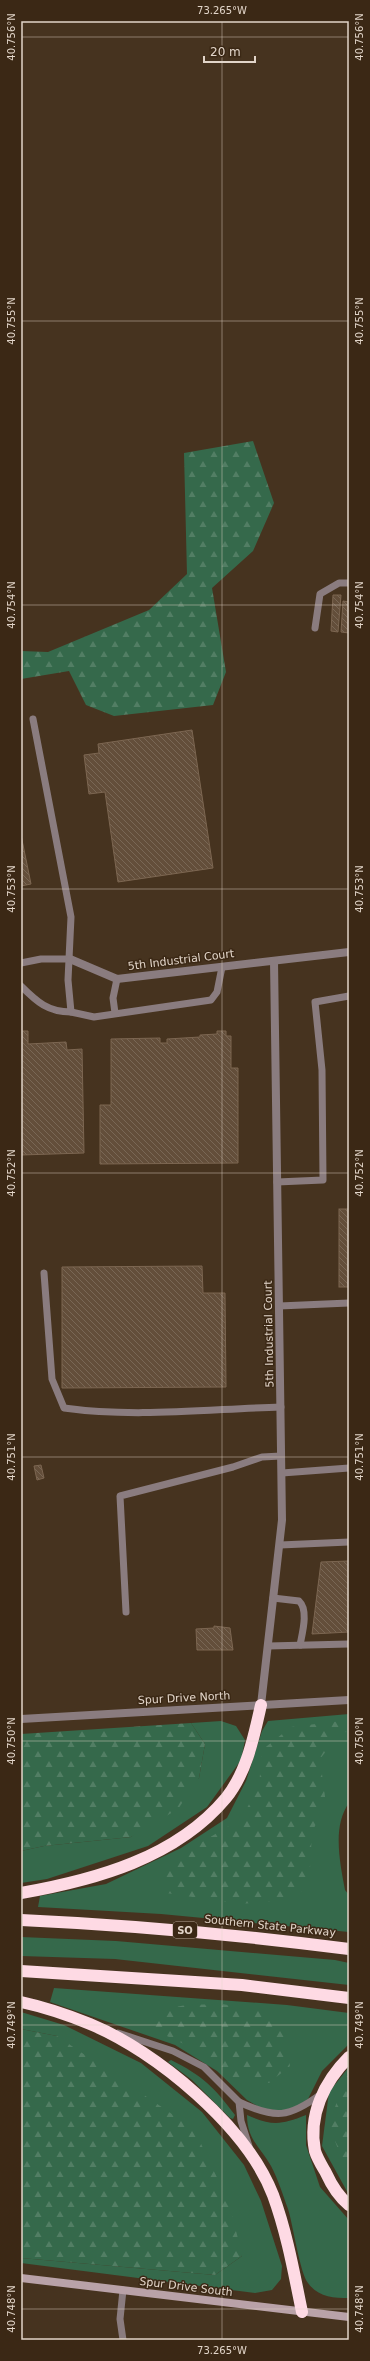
<svg xmlns="http://www.w3.org/2000/svg" width="370" height="2361" font-family="'DejaVu Sans',sans-serif">
<style>
.grass{fill:#35694b}
.forest{fill:url(#forest-firs)}
.building{fill:url(#building-back-hatch);stroke:#7c6651}
.lines{fill:none;stroke-linecap:round;stroke-linejoin:round}
.lane{stroke:#8a7c7f;stroke-width:7}
.street{stroke:#8a7c7f;stroke-width:8}
.secondary{stroke:#b9a2a8;stroke-width:8}
.highway{stroke:#fedae4;stroke-width:12}
.ticks{fill:none;stroke:#e2d5c9;stroke-width:1;stroke-opacity:0.45}
.labels{text-anchor:middle;dominant-baseline:central;stroke-width:3;stroke-linejoin:round;paint-order:stroke}
.shield{fill:#3b2815;stroke:#b0a193;stroke-width:1}
.shield-label{font-size:10px;font-weight:bold;fill:#e2d5c9}
.street-label{font-size:11px;fill:#e2d5c9;stroke:#3b2815}
.neatline{fill:none;stroke:#e2d5c9;stroke-width:1.5}
.ticks-label{font-size:10px;text-anchor:middle;fill:#e2d5c9}
</style>
<defs>
<pattern id="forest-firs" width="22" height="20" patternUnits="userSpaceOnUse"><rect width="22" height="20" fill="#35694b"/><path d="M5 1l3.5 6h-7zM16 11l3.5 6h-7z" fill="#527e64"/></pattern>
<pattern id="building-back-hatch" width="6" height="6" patternUnits="userSpaceOnUse"><rect width="6" height="6" fill="#634e3a"/><path d="M-1 5l2 2M0 0l6 6M5-1l2 2" fill="none" stroke="#796755"/></pattern>
</defs>
<rect width="100%" height="100%" fill="#46331f"/>
<!-- grass -->
<g class="grass">
<path d="M349,1714V1803C332,1826 340,1863 345,1890L349,1895V1932L161,1914L38,1907L40,1896L106,1884L181,1848L227,1818L246,1781L262,1731L268,1721Z"/>
<path d="M221,1721L236,1726L245,1740L241,1760L207,1807L148,1846L47,1879L21,1883V1851L44,1846L131,1837L199,1778L205,1744L191,1723Z"/>
<path d="M21,1937L116,1941L335,1960L349,1963V1985L115,1959L21,1956Z"/>
<path d="M54,1988L287,2005L349,2013V2044L322,2071L308,2099L295,2108L280,2111L261,2108L247,2100L217,2071L175,2045L50,2002Z"/>
<path d="M21,2012L64,2025L141,2063L202,2112L244,2165L261,2201L282,2266L281,2279L272,2290L255,2293L21,2263V2258L215,2275L242,2256L57,2036L21,2029Z"/>
<path d="M171,2060C203,2076 214,2087 235,2115L233,2119L230,2118L192,2080L168,2062Z"/>
<path d="M349,2067V2195L322,2146L329,2092Z"/>
<path d="M247,2115C272,2126 281,2125 306,2115V2145L320,2187L349,2220V2298C333,2298 318,2297 308,2283C300,2274 293,2224 288,2209C283,2195 278,2179 271,2166C260,2146 247,2140 247,2115Z"/>
</g>
<!-- forest -->
<g class="forest">
<path d="M253,441L274,503L253,551L212,588L226,672L213,705L114,716L86,705L69,671L21,679V651L48,652L149,610L187,574L184,453Z"/>
<path d="M349,1720V1730L337,1737L320,1759L326,1804L312,1832L309,1886L289,1900L239,1904L166,1893V1863L241,1819L259,1786L262,1750L291,1727Z"/>
<path d="M191,1723L205,1744L199,1778L178,1809L131,1837L44,1846L21,1851V1734Z"/>
<path d="M222,2004L264,2011L282,2024L290,2066L269,2083L231,2077L199,2051L154,2030L151,2019L160,2010L186,2005Z"/>
<path d="M21,2029L57,2036L194,2129L230,2205L242,2256L215,2275L21,2258Z"/>
<path d="M349,2075V2162L341,2157L329,2125L345,2078Z"/>
</g>
<!-- building -->
<g class="building">
<path d="M333,595H341L338,632L331,631Z"/>
<path d="M343,601L349,602V633L341,632Z"/>
<path d="M192,730L213,868L118,882L105,792L89,794L84,755L99,753L98,744Z"/>
<path d="M21,835L31,884L21,886Z"/>
<path d="M21,1031H28V1044L66,1042L67,1050L82,1049L84,1153L21,1155Z"/>
<path d="M217,1031H226V1036H231V1068H238V1163L100,1164V1105H111V1039L160,1038V1043H167V1039L200,1037V1035L217,1034Z"/>
<rect x="339" y="1209" width="10" height="78"/>
<path d="M202,1266L203,1293H225L226,1387L62,1388V1267Z"/>
<path d="M41,1465L44,1478L37,1480L34,1466Z"/>
<path d="M349,1561V1632L312,1634L321,1562Z"/>
<path d="M214,1626L230,1628L233,1650H197L196,1629L214,1628Z"/>
</g>
<g class="lines">
<!-- lane -->
<g class="lane">
<path d="M315,628L320,594L339,583H349"/>
<path d="M21,963L41,959H70"/>
<path d="M21,986C37,1002 48,1012 71,1012L68,980L71,917L33,719"/>
<path d="M71,1012L94,1017L211,1000L217,992L222,967"/>
<path d="M115,1013L113,998L117,979"/>
<path d="M277,1182L323,1180L322,1070L315,1002L349,996"/>
<path d="M44,1273L52,1379L64,1408C135,1418 209,1409 281,1407"/>
<path d="M279,1306L349,1303"/>
<path d="M282,1473L349,1468"/>
<path d="M280,1545L349,1542"/>
<path d="M273,1598L299,1601C309,1610 302,1634 300,1645"/>
<path d="M126,1612L120,1496L233,1467L262,1457L281,1456"/>
<path d="M268,1646L349,1644"/>
<path d="M118,2033L173,2051L204,2067L239,2102L241,2121L249,2146"/>
<path d="M239,2102C275,2119 289,2118 321,2094"/>
<path d="M123,2340L120,2319L123,2290"/>
</g>
<!-- street -->
<g class="street">
<path d="M70,959L117,979L349,952"/>
<path d="M261,1705L282,1520L274,961"/>
<path d="M21,1719L349,1700"/>
</g>
<!-- secondary -->
<path class="secondary" d="M21,2278L349,2317"/>
<!-- highway -->
<g class="highway">
<path d="M21,1893C95,1880 176,1858 226,1798C247,1772 254,1736 261,1705"/>
<path d="M21,1920C131,1925 240,1935 349,1949"/>
<path d="M21,1971L242,1985L349,1998"/>
<path d="M21,2002C44,2007 68,2015 90,2024C156,2051 247,2127 273,2195C287,2233 294,2273 302,2312"/>
<path d="M349,2057C324,2082 308,2115 315,2151C317,2158 322,2166 326,2173C331,2184 339,2197 349,2205"/>
</g>
</g>
<!-- ticks -->
<path class="ticks" d="M222,21V2340M21,37H349M21,321H349M21,605H349M21,889H349M21,1173H349M21,1457H349M21,1741H349M21,2025H349M21,2309H349"/>
<g class="labels">
<!-- shield labels -->
<rect class="shield" x="173" y="1922" width="24" height="16" rx="3"/>
<g class="shield-label">
<text x="185" y="1930">SO</text>
</g>
<!-- street labels -->
<g class="street-label">
<text transform="translate(181 960) rotate(-7)">5th Industrial Court</text>
<text transform="translate(269 1334) rotate(-91)">5th Industrial Court</text>
<text transform="translate(184 1698) rotate(-3)">Spur Drive North</text>
<text transform="translate(270 1926) rotate(6)">Southern State Parkway</text>
<text transform="translate(186 2287) rotate(7)">Spur Drive South</text>
</g>
</g>
<!-- border -->
<rect width="370" height="2361" fill="none" stroke="#3b2815" stroke-width="44"/>
<!-- scale -->
<path d="M204 56v6h51v-6" fill="none" stroke="#e2d5c9" stroke-width="2"/>
<text x="210" y="56" font-size="12" fill="#e2d5c9" stroke="#3b2815" stroke-width="3" paint-order="stroke">20 m</text>
<rect x="22" y="22" width="326" height="2317" class="neatline"/>
<g class="ticks-label">
<text x="222" y="14">73.265°W</text>
<text transform="translate(11 37) rotate(-90)" y="4">40.756°N</text>
<text transform="translate(359 37) rotate(-90)" y="4">40.756°N</text>
<text transform="translate(11 321) rotate(-90)" y="4">40.755°N</text>
<text transform="translate(359 321) rotate(-90)" y="4">40.755°N</text>
<text transform="translate(11 605) rotate(-90)" y="4">40.754°N</text>
<text transform="translate(359 605) rotate(-90)" y="4">40.754°N</text>
<text transform="translate(11 889) rotate(-90)" y="4">40.753°N</text>
<text transform="translate(359 889) rotate(-90)" y="4">40.753°N</text>
<text transform="translate(11 1173) rotate(-90)" y="4">40.752°N</text>
<text transform="translate(359 1173) rotate(-90)" y="4">40.752°N</text>
<text transform="translate(11 1457) rotate(-90)" y="4">40.751°N</text>
<text transform="translate(359 1457) rotate(-90)" y="4">40.751°N</text>
<text transform="translate(11 1741) rotate(-90)" y="4">40.750°N</text>
<text transform="translate(359 1741) rotate(-90)" y="4">40.750°N</text>
<text transform="translate(11 2025) rotate(-90)" y="4">40.749°N</text>
<text transform="translate(359 2025) rotate(-90)" y="4">40.749°N</text>
<text transform="translate(11 2309) rotate(-90)" y="4">40.748°N</text>
<text transform="translate(359 2309) rotate(-90)" y="4">40.748°N</text>
<text x="222" y="2354">73.265°W</text>
</g>
</svg>
